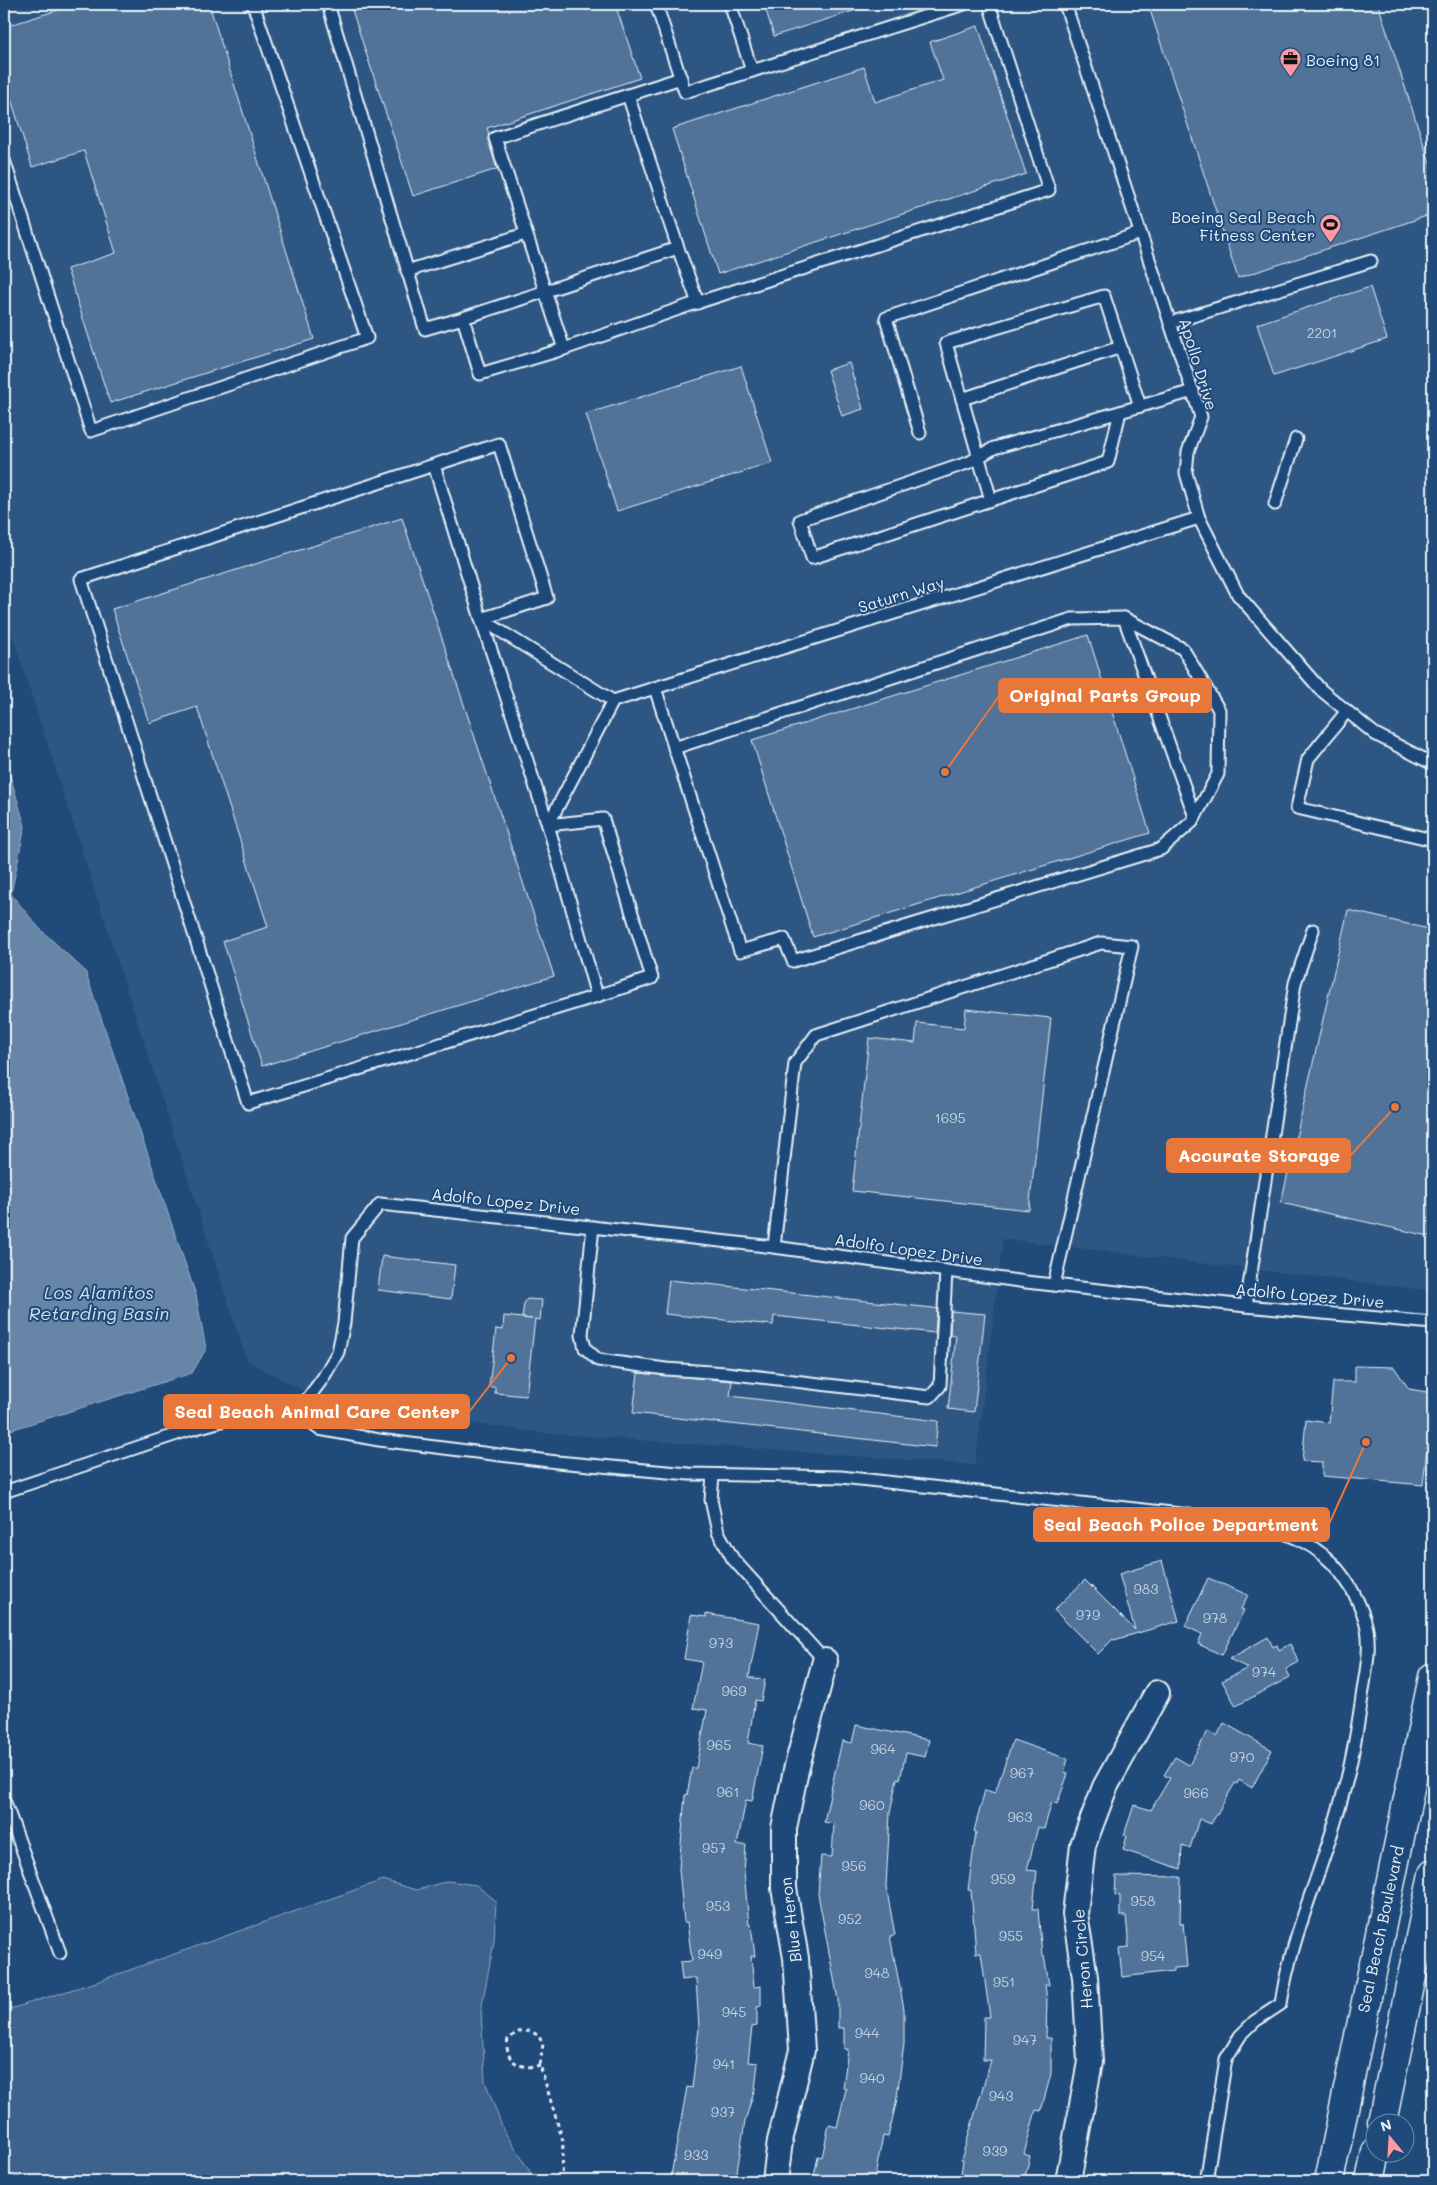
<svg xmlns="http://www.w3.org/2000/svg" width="1437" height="2185" font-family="Mali,sans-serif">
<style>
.built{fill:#2e5683}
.green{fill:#3c628c;stroke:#92aac2}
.water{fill:#6685a7;stroke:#9ab0c7}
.building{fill:#517399;stroke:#e8f1f8}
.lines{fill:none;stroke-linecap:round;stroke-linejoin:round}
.service-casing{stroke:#e8f1f8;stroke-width:15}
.minor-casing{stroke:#e8f1f8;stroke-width:28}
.primary-casing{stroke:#e8f1f8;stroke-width:31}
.path{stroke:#e8f1f8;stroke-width:3;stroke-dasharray:4 4;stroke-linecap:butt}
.service{stroke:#1f4a7a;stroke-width:11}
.minor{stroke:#1f4a7a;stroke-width:24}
.primary{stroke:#1f4a7a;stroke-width:28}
.labels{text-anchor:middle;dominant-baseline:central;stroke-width:4;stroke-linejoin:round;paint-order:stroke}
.number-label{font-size:14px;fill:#c2d2e0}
.poi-label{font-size:16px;fill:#e8f1f8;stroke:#1f4a7a;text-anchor:start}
.street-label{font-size:16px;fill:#e8f1f8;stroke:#1f4a7a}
.water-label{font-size:18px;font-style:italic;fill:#d4e1ec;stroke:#1f4a7a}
.leader{fill:none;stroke:#e8773b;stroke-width:2}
.callout-dot{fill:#e8773b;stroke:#1f4a7a;stroke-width:2}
.callout{fill:#e8773b;stroke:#e8773b;stroke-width:2}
.callout-label{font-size:18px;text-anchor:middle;font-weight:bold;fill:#fff}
</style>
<rect width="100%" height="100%" fill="#1f4a7a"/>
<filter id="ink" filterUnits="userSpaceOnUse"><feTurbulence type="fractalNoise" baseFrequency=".02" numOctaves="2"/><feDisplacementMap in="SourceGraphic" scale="10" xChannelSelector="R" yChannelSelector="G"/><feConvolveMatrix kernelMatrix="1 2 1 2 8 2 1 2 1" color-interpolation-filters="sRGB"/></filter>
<g filter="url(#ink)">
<!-- built -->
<path class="built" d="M4,4H1433V1291L1003,1239L975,1465L543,1433L330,1404L247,1361L4,610Z"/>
<!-- green -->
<path class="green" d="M383,1880L416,1890L448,1881L476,1885L496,1901L494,1942L481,2010L485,2081L503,2129L536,2181H4V2011L96,1982Z"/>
<!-- water -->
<path class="water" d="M4,755L25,826L11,894L39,928L85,971L196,1295L206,1349L192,1373L4,1432Z"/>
<!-- building -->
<g class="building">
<path d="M77,4H209L314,339L110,403L67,269L116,253L84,151L32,167L4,76V27Z"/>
<path d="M350,4H615L640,78L487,128L489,134L488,140L497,169L413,196Z"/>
<path d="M764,4H865L866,7L774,36Z"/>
<path d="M1148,4H1378L1433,173V214L1238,278Z"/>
<path d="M978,26L1026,174L718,274L672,129L864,67L875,102L943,80L930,42Z"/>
<path d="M1370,287L1387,339L1274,376L1257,324Z"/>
<path d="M849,363L863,409L842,416L827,370Z"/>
<path d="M741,366L772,463L617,511L586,414Z"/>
<path d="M402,518L554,976L262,1066L223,941L268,927L197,707L149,723L112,609Z"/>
<path d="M1088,635L1150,833L813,937L752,740Z"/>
<path d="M1348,910L1433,930V1237L1281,1203Z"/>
<path d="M966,1009L1051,1018L1029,1210L852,1191L869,1038L915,1043L917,1023L964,1028Z"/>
<path d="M382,1256L455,1265L451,1299L378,1290Z"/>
<path d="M669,1280L933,1308L937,1309L935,1333L774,1316L773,1325L665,1314Z"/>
<path d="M527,1299L542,1300L540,1320L535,1319L526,1396L495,1393V1387H489L496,1329L503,1330L504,1316L532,1319L522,1318L524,1304Z"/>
<path d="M951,1311L985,1314L974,1412L948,1409L956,1336L950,1335Z"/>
<path d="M1355,1366L1394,1367L1409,1389L1433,1393L1423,1485L1322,1476V1462L1302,1461L1306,1420L1329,1423L1333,1382H1355Z"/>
<path d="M638,1373L732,1381L730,1396L938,1421L935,1447L633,1413Z"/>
<path d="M1162,1561L1179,1621L1114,1640L1113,1639L1098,1654L1054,1610L1085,1580L1135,1630L1119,1574Z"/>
<path d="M1208,1578L1248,1595L1241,1609L1244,1610L1222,1655L1198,1644L1202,1634L1185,1626Z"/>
<path d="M706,1614L759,1623L749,1677L765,1680L761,1701L755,1700L748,1743L763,1746L752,1801L746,1800L737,1845H746L744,1872L749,1925H751L755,1956H751L754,1987L761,1986V2006L757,2007V2026L752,2027L748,2062L758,2063L755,2089L745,2121L736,2178L731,2177V2181H670L687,2087L692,2088L699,2028L696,1978L682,1980L680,1962L692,1961L687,1922H684L679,1869L685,1795H687L692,1768H696L707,1710L693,1708L702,1662L684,1659L691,1615L706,1617Z"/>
<path d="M1268,1637L1273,1647L1277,1645L1279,1650L1290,1644L1299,1662L1286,1669L1290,1677L1236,1706L1222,1681L1248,1668L1229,1659Z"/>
<path d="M1224,1723L1272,1750L1252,1788L1239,1780L1237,1784L1235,1783L1211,1824L1199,1819L1190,1848L1182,1845L1181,1869L1123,1850L1127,1836L1124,1835L1134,1805L1151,1810L1170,1778L1164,1775L1175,1757L1189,1765L1208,1731L1217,1736Z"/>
<path d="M856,1725L929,1740L925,1757L906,1753L900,1779L897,1778L890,1813L886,1886L895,1935L890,1936L904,2009V2044L896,2104L888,2137L883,2136L874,2181H813L818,2156L822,2157L829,2125L837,2127L846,2089L843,2088L848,2049H844V2028H838V2000L818,1894L821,1856L832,1857L834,1824L824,1822L832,1785L842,1741L852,1743Z"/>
<path d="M1013,1740L1068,1759L1064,1773L1068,1774L1057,1804L1052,1802L1044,1829L1038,1827L1027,1870L1037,1871L1033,1909H1038L1042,1956L1044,1955L1049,1985H1045L1047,2000L1046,2038H1051V2074L1041,2111L1036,2110L1024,2154L1030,2156L1024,2181H960L963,2160H961L991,2060H983L984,2017H990L981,1953H976L971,1890H968L976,1832L974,1831L985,1790L995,1793Z"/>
<path d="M1116,1876L1181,1877L1180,1923H1183L1187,1967L1173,1968V1971L1122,1977L1119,1948L1129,1947L1126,1916H1120V1896L1115,1895Z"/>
</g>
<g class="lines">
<defs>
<g id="service">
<path d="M328,4L425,329L463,318L480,374L564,349L495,138L681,78"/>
<path d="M656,4L685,92L752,71L730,4"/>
<path d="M1065,4L1201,417L1188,452L1186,473L1199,518L1238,595L1321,690L1375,734L1433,764"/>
<path d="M752,71L964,4"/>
<path d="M4,160L91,431L367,338L253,4"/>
<path d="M678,248L698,303"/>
<path d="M407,271L525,234"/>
<path d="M463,318L678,248L628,95"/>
<path d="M1170,323L1371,261"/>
<path d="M564,349L693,304L1049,190L989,4"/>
<path d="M962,399L1121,347"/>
<path d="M1120,412L1108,462L812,558L800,520L970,462L994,448L1193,391"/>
<path d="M920,433L886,318L1140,233"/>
<path d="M434,465L499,444L547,598L481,619L548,825L597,996L248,1103L81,579L434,465L481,619L613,701"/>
<path d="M991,500L946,343L1104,296L1140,406"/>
<path d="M1275,504L1296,439"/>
<path d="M1124,618L1195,817"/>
<path d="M655,688L740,951L784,939L793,961L1161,849L1193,821L1218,774L1219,710L1183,649L1124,618L1072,619L674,748"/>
<path d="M613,701L1199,518"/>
<path d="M1347,711L1308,759L1297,808L1433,840"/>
<path d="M548,825L603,819L652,978L597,996"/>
<path d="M548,825L613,701"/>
<path d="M593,1227L582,1335L585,1348L598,1360L666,1369L726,1373L930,1397L940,1386L946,1271"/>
<path d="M774,1247L795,1063L816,1035L1101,943L1132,946L1054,1285"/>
<path d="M1246,1306L1295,983L1313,930"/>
<path d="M297,1413L323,1378L338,1352L344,1323L352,1238L380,1204L774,1247L1026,1282L1246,1306L1433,1323"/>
<path d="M713,1475L711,1500L718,1532L733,1559L825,1661"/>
<path d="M4,1492L189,1430L247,1414L297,1413L319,1429L379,1440L557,1462L689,1474L841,1477L1236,1520C1271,1528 1306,1536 1332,1563C1349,1581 1362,1605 1367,1629C1371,1652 1365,1675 1362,1697C1357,1732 1351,1768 1341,1801C1323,1870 1291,1934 1281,2004L1255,2021L1240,2036L1226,2059L1206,2181"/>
<path d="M4,1800L60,1953"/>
</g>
<g id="minor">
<path d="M775,2181L780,2141L802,2050L796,1958L784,1888V1828L796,1770L825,1661"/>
<path d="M1068,2181L1090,2062L1085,1977L1075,1914L1083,1845L1105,1787L1157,1693"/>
</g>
<g id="primary">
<path d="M1382,2122L1433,1874"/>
<path d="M1329,2181L1433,1677"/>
<path d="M1370,2181L1376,2152"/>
</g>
</defs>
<!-- service casing -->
<use href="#service" class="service-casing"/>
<!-- minor casing -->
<use href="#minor" class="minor-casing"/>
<!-- primary casing -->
<use href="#primary" class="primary-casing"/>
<!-- path -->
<path class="path" d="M540,2065C521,2071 503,2061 508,2039L518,2032L529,2031L538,2035L543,2044L540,2065L563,2141L562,2181"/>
<!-- service -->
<use href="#service" class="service"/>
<!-- minor -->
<use href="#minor" class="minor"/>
<!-- primary -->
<use href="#primary" class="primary"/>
</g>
</g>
<!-- icons -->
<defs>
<symbol id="office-pin" viewBox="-11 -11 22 30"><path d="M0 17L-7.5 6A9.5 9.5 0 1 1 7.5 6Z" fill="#ff9aa2" stroke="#1f4a7a"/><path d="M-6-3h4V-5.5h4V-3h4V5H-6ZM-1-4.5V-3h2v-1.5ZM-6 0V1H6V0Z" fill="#111"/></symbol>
<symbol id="stadium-pin" viewBox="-11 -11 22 30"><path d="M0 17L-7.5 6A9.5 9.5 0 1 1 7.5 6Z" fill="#ff9aa2" stroke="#1f4a7a"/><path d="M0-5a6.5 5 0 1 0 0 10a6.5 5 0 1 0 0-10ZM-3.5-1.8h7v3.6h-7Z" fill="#111"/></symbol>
</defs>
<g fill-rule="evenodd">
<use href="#office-pin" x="1278" y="46" width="25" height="34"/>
<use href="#stadium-pin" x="1318" y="212" width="25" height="34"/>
</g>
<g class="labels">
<!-- number labels -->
<g class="number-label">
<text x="1322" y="332">2201</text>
<text x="950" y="1117">1695</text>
<text x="1146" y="1588">983</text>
<text x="1088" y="1614">979</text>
<text x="1215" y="1617">978</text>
<text x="721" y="1642">973</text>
<text x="1264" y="1671">974</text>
<text x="734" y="1690">969</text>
<text x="719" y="1744">965</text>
<text x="883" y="1748">964</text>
<text x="1242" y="1756">970</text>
<text x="1022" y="1772">967</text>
<text x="728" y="1791">961</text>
<text x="1196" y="1792">966</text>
<text x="872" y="1804">960</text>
<text x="1020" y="1816">963</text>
<text x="714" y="1847">957</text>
<text x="854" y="1865">956</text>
<text x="1003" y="1878">959</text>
<text x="1143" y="1900">958</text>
<text x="718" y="1905">953</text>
<text x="850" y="1918">952</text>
<text x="1011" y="1935">955</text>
<text x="710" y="1953">949</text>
<text x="1153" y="1955">954</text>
<text x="877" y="1972">948</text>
<text x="1004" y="1981">951</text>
<text x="734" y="2011">945</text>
<text x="867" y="2032">944</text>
<text x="1025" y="2039">947</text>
<text x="724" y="2063">941</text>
<text x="872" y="2077">940</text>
<text x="1001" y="2095">943</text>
<text x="723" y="2111">937</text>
<text x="995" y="2150">939</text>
<text x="696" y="2154">933</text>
</g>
<!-- poi labels -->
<g class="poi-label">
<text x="1306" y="59">Boeing 81</text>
<text x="1315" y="216" text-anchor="end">Boeing Seal Beach<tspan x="1315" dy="18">Fitness Center</tspan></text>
</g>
<!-- street labels -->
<g class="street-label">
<text transform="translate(1199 364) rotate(73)">Apollo Drive</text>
<text transform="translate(901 594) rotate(-17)">Saturn Way</text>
<text transform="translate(506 1201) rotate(6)">Adolfo Lopez Drive</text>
<text transform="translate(909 1249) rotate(8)">Adolfo Lopez Drive</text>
<text transform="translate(1310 1295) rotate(5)">Adolfo Lopez Drive</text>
<text transform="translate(790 1920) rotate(-97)">Blue Heron</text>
<text transform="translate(1380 1929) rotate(-78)">Seal Beach Boulevard</text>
<text transform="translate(1082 1959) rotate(-95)">Heron Circle</text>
</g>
<!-- water labels -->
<g class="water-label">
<text x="99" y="1292">Los Alamitos<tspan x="99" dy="21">Retarding Basin</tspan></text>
</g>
</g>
<!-- callouts -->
<path class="leader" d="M945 772L999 696M1395 1107L1350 1156M511 1358L469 1412M1366 1442L1329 1524"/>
<g class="callout-dot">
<circle cx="945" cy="772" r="5"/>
<circle cx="1395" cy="1107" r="5"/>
<circle cx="511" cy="1358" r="5"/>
<circle cx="1366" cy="1442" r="5"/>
</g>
<g class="callout">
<rect x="999" y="679" width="212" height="33" rx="5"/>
<rect x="1167" y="1139" width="183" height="33" rx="5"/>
<rect x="164" y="1395" width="305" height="33" rx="5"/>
<rect x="1034" y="1508" width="295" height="33" rx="5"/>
</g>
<g class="callout-label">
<text x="1105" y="702">Original Parts Group</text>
<text x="1259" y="1162">Accurate Storage</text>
<text x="317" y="1418">Seal Beach Animal Care Center</text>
<text x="1181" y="1531">Seal Beach Police Department</text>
</g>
<!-- margin -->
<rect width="1437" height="2185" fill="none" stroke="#1f4a7a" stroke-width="20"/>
<rect x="10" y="10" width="1417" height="2165" fill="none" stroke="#e8f1f8" stroke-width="2" filter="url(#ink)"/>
<!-- north arrow -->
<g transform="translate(1390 2138) rotate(342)"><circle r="24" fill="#1f4a7a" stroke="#6f8dac"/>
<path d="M0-4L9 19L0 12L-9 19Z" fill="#ff9aa2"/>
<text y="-8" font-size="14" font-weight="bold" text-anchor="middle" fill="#e8f1f8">N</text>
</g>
</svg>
